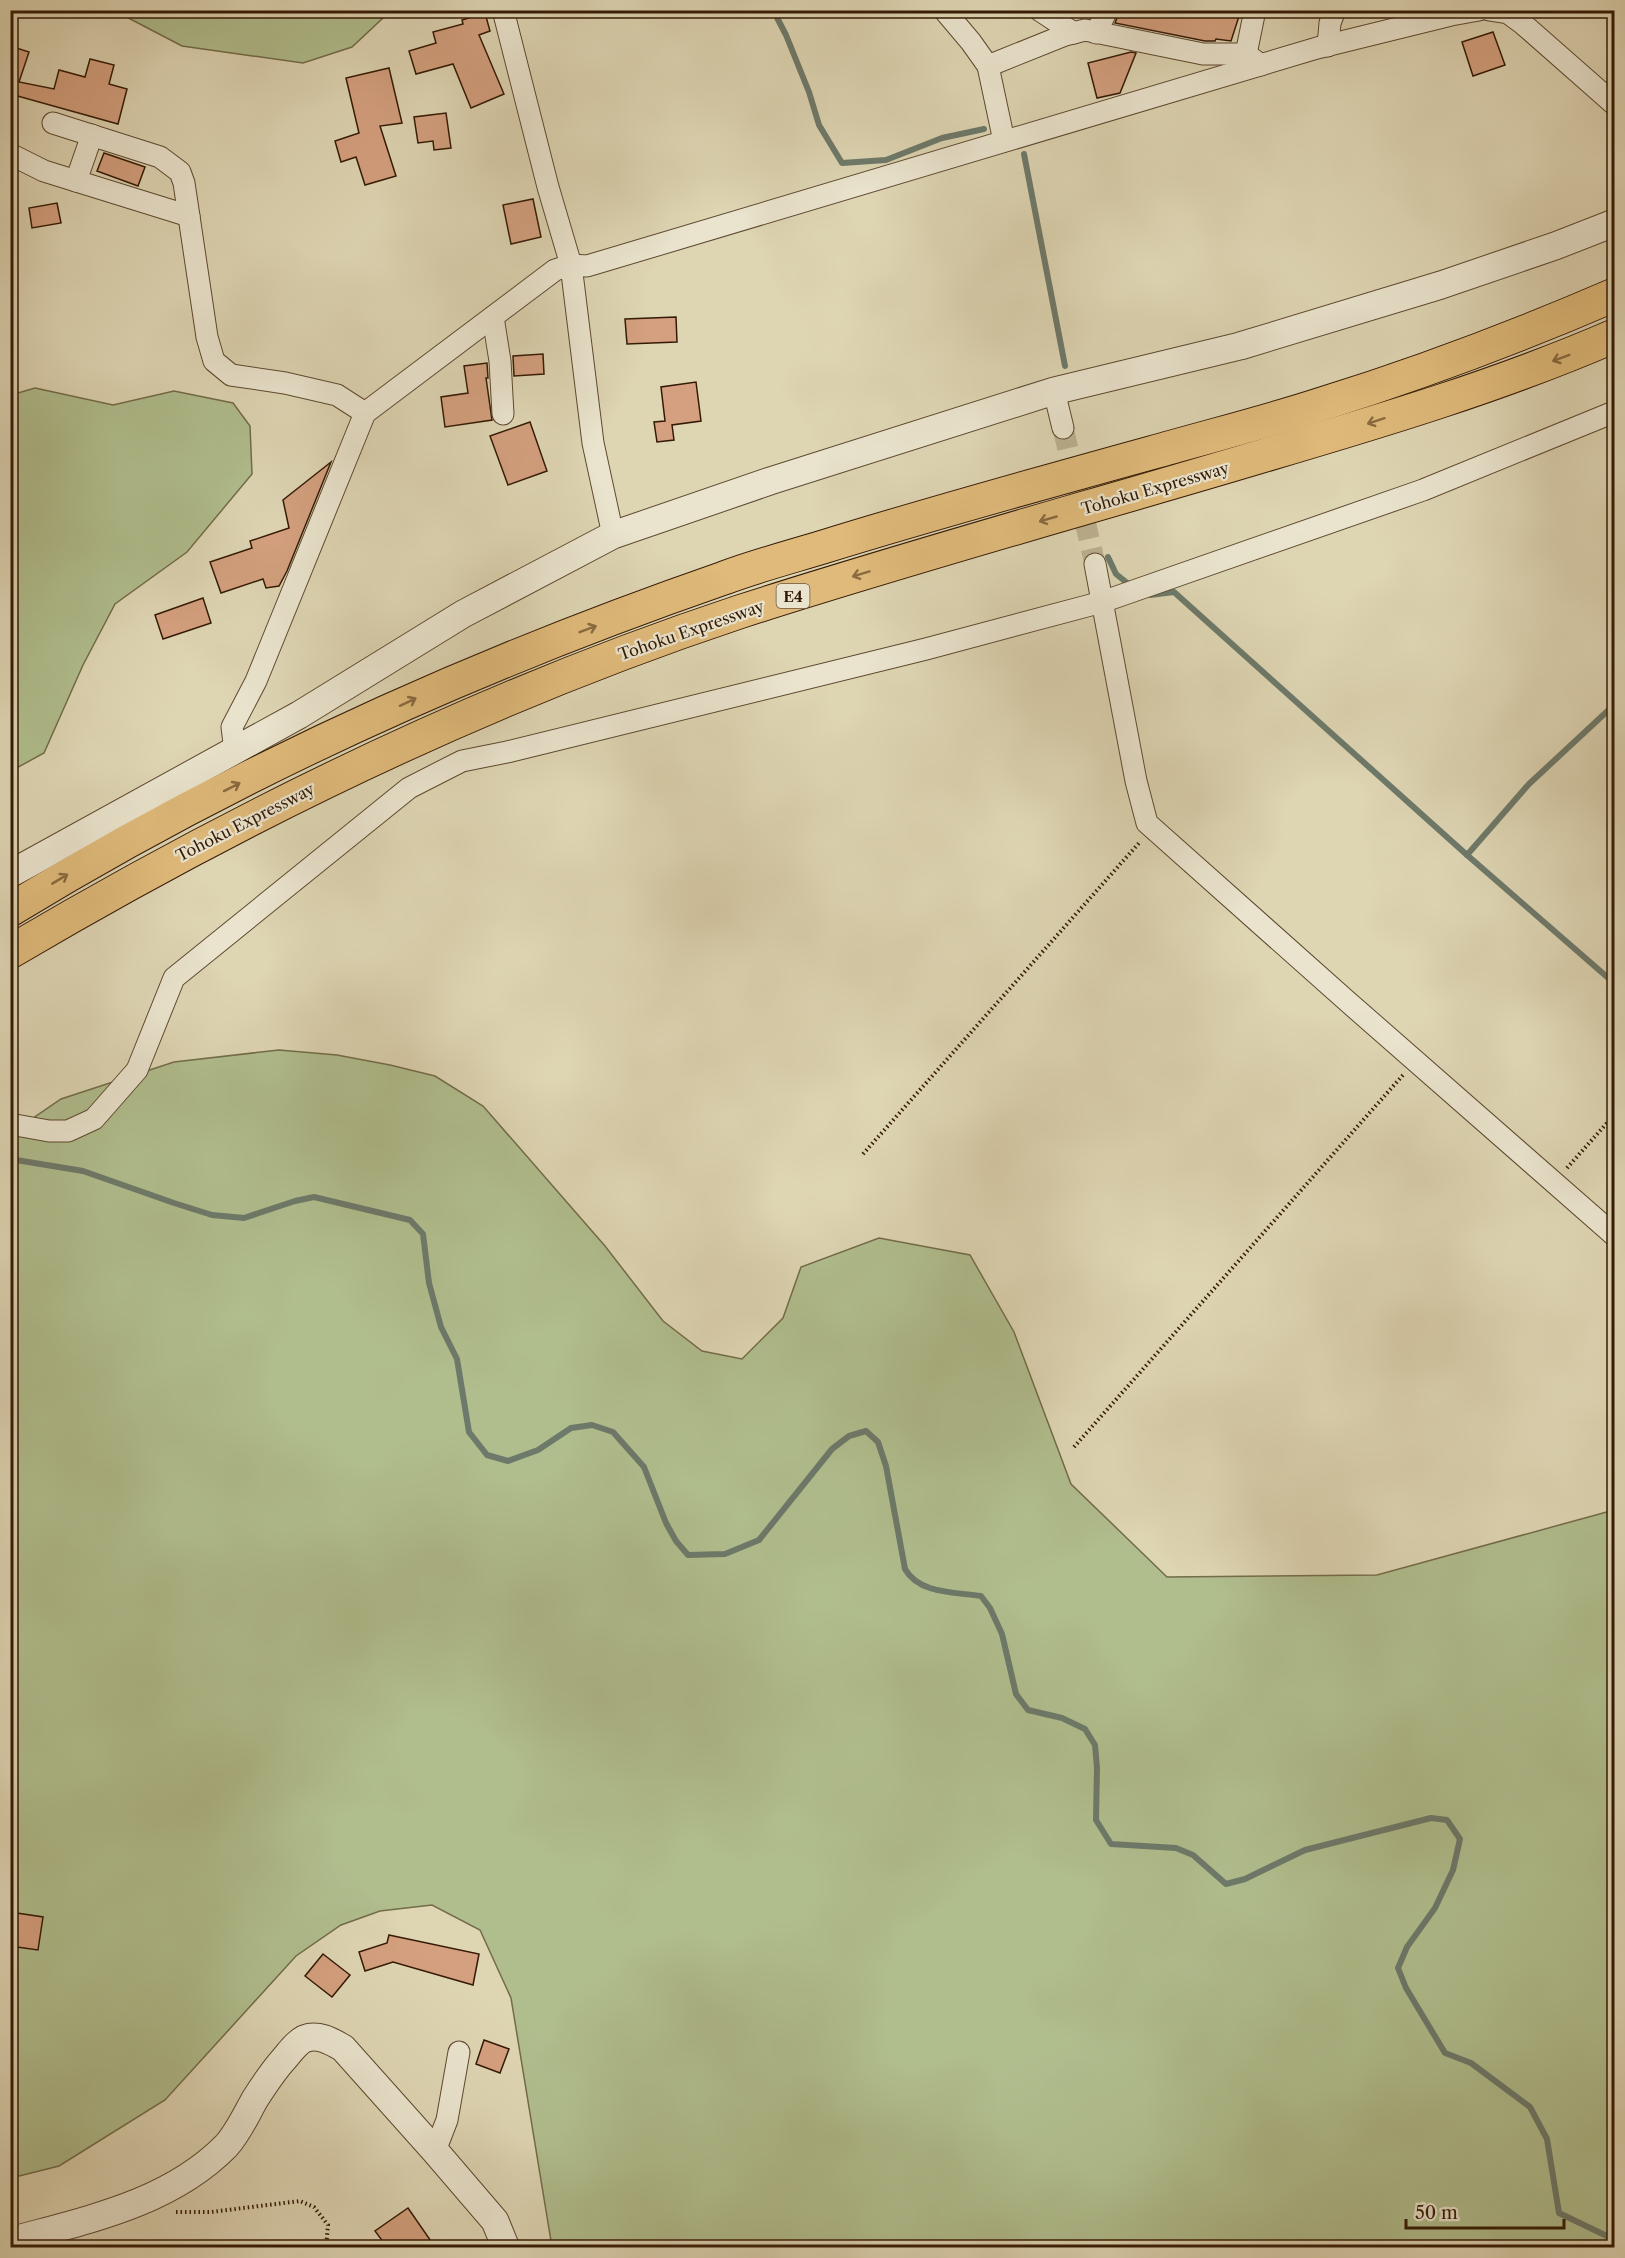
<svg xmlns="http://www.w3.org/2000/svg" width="1625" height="2258" font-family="'Libre Caslon Text',serif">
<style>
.green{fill:#b0bd8d;stroke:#726c49;stroke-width:1.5}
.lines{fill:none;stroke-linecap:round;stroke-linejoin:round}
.stream{stroke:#6d796a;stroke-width:6}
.building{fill:#d4a07f;stroke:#341a05;stroke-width:1.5}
.minor-tunnel{stroke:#bcb090;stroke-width:21;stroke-dasharray:21 10;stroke-linecap:butt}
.minor-casing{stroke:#5e4930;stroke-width:23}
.tertiary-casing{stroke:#5e4930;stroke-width:29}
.motorway-casing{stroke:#341a05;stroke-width:35}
.path{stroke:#341a05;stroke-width:4;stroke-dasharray:1.5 3;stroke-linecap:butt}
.minor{stroke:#eae4ce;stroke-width:21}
.tertiary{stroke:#eae4ce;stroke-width:27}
.motorway{stroke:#dfba7a;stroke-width:33}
.oneway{stroke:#8a6a40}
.labels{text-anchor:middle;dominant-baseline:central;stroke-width:4.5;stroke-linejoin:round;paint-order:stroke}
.shield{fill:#eae4ce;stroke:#6b5741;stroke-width:1.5}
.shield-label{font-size:15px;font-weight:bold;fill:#341a05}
.street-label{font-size:16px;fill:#341a05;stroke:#eae4ce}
</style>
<rect width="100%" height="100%" fill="#ded5b3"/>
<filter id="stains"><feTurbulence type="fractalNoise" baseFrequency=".00333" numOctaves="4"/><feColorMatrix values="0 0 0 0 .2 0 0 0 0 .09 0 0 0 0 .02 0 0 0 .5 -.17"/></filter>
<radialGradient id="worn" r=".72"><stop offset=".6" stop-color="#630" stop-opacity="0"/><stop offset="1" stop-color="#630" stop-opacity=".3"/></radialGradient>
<!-- green -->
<g class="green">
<path d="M115,11H386L385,16L352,47L303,63L182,46Z"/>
<path d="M35,388L113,405L174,391L233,403L250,426L252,474L187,552L115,604L83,665L44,753L11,771V395Z"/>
<path d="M279,1050L337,1055L390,1065L435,1076L483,1106L605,1246L663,1321L702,1351L742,1359L783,1318L801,1267L879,1238L970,1255L1014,1332L1071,1484L1167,1577L1377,1575L1614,1510V2247H552L511,1998L480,1930L432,1905L380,1911L341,1925L296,1956L165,2100L59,2166L11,2178L10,1134L61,1099L174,1062Z"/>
</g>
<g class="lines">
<!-- stream -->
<g class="stream">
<path d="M773,10L786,35L809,92L819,125L842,163L886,160L942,138L984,129"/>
<path d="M1024,154L1065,366"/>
<path d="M1108,557L1116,574L1131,586"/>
<path d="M1150,595L1174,592L1467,855L1614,983"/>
<path d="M1467,855L1529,784L1614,705"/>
<path d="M10,1159L83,1171L174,1203L212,1215L244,1218L295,1201L314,1197L410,1220L423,1234L429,1283L441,1327L457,1359L469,1432L487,1455L508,1461L538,1450L571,1428L592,1425L613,1432L644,1467L666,1523L676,1541L688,1555L725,1554L759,1540L832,1449L849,1436L866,1431L878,1442L886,1466L905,1569C919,1594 955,1592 981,1596L990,1608L1002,1634L1016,1694L1028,1710L1062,1718L1085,1729L1095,1745L1097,1768L1096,1820L1111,1844L1176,1848L1193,1855L1226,1884L1245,1879L1305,1850L1431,1818L1447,1820L1460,1839L1453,1870L1435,1908L1407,1947L1398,1968L1406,1988L1445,2053L1471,2063L1530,2107L1547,2139L1559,2213L1609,2237L1614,2242"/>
</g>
</g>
<!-- building -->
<g class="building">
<path d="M1120,10H1241L1231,41L1216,39L1215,41H1205L1115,23Z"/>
<path d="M485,13L490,31L479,35L504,94L471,108L453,64L416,74L409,51L436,43L433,32L463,24L462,20Z"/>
<path d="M1493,32L1505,65L1473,76L1462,42Z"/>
<path d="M10,46L29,52L19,82L54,89L59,70L85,77L90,59L114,65L109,84L127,89L118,124L14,95V97H10Z"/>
<path d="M1131,52L1136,53L1120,93L1097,98L1088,63Z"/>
<path d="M389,68L402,123L380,126L396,176L365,185L356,157L341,162L335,141L359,133L346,78Z"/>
<path d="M446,113L451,148L434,150L433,141L418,143L414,117Z"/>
<path d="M104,153L145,167L138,186L97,171Z"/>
<path d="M533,199L541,237L511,244L503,205Z"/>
<path d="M57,203L61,223L32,228L29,208Z"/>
<path d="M676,317L677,342L627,344L625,319Z"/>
<path d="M543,354L544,374L514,376L513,356Z"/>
<path d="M487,363L488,378H486L492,420L445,427L441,397L468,393L464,366Z"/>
<path d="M696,382L701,421L672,425L674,440L657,442L654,422L665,421L661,387Z"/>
<path d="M530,422L547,471L508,485L490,436Z"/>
<path d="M331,462L287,571L279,586L266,588L263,579L221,593L210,562L252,548L250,541L289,528L283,500Z"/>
<path d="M203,598L211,623L163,639L155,615Z"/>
<path d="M10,1912L43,1917L38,1950L10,1946Z"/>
<path d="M389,1935L479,1954L473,1985L393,1962L365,1971L359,1952L387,1943Z"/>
<path d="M323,1954L350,1975L332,1997L305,1976Z"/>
<path d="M484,2040L509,2049L500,2073L476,2064Z"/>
<path d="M408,2208L435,2247H387L375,2231Z"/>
</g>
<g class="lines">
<!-- minor-tunnel -->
<path class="minor-tunnel" d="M1063,428L1095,564"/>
<defs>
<g id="minor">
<path d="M503,10L548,187L571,265L593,443L613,535"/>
<path d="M944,10L971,42L988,66L1004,141"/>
<path d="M1039,10L1074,33"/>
<path d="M1489,10L1508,13L1523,24L1614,104"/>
<path d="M1096,33L1107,10"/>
<path d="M1328,46L1330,23L1335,10"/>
<path d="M1246,54L1255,10"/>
<path d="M988,66L1065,35L1085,30L1203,54H1246L1261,65"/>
<path d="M53,123L160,157L180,172L184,183L207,337L214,361L231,375L285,383L337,395L365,413"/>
<path d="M10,154L44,171L189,216"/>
<path d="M76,181L92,135"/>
<path d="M493,317L500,361L503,414"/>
<path d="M1054,391L1063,428"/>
<path d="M1095,564L1136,781L1147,823L1347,1001L1614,1235"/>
<path d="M235,751L232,727L256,681L365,413L555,270L571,265L587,266L1317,48L1451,15L1479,10"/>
<path d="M10,1124L49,1131H68L94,1119L137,1070L174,978L409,788L462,761L507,752L926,649L1102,602L1423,490L1614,412"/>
<path d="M435,2151L447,2120L459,2052"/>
</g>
<g id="tertiary">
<path d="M10,874L299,715L463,614L613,535L770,481L1054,391L1240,346L1441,285L1555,246L1614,223"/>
<path d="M10,2241C86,2220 169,2204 226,2146C238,2133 246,2115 255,2099C264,2085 273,2071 284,2059C290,2052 296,2043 304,2039C317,2033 331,2041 343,2048L435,2151L495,2221L506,2248"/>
</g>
<g id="motorway">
<path d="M10,910C234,773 476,664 724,578C756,566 790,557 823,547C939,511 1056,479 1172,447C1222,433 1273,420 1322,404C1421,373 1519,336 1614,295"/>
<path d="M10,952C242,815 483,697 739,612C912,556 1088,508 1262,456C1381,421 1501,385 1614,336"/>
</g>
</defs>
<!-- minor casing -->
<use href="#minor" class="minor-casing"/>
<!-- tertiary casing -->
<use href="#tertiary" class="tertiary-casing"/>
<!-- motorway casing -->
<use href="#motorway" class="motorway-casing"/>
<!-- path -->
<g class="path">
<path d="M863,1154L1139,843"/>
<path d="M1567,1168L1614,1115"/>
<path d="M1074,1447L1403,1075"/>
<path d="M176,2212H211L300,2201L314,2207L328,2225L326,2248"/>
</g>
<!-- minor -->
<use href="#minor" class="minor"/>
<!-- tertiary -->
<use href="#tertiary" class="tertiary"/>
<!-- motorway -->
<use href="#motorway" class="motorway"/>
</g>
<!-- one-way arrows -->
<defs><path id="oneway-shaft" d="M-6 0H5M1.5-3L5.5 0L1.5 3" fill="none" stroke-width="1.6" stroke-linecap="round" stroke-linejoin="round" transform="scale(1.5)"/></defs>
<g class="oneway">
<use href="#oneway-shaft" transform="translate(1561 358) rotate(160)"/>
<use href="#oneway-shaft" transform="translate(1376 421) rotate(162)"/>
<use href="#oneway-shaft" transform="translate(1048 519) rotate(164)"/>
<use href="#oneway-shaft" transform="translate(861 574) rotate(163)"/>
<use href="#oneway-shaft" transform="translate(588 629) rotate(-21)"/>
<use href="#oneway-shaft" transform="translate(408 702) rotate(-25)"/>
<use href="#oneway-shaft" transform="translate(232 787) rotate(-27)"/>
<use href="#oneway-shaft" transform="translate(60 879) rotate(-31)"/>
</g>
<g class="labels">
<!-- shield labels -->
<rect class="shield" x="776.5" y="584" width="33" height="24" rx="4.5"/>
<g class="shield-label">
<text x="793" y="596">E4</text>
</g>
<!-- street labels -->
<g class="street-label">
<text transform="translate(1155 488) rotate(-16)">Tohoku Expressway</text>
<text transform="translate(691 630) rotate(-19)">Tohoku Expressway</text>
<text transform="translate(245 822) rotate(-27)">Tohoku Expressway</text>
</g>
</g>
<!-- margin -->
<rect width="1625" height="2258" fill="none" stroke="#ded5b3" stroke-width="36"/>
<rect x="12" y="12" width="1601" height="2234" fill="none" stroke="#341a05" stroke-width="3"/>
<rect x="18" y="18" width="1589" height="2222" fill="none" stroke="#341a05" stroke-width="1.5"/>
<!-- scale -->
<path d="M1406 2219v9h158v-9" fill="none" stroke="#341a05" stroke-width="3"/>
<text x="1415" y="2219" font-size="18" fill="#341a05" stroke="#eae4ce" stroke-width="4.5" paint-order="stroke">50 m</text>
<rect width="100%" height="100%" filter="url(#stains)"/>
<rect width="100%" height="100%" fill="url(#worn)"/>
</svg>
